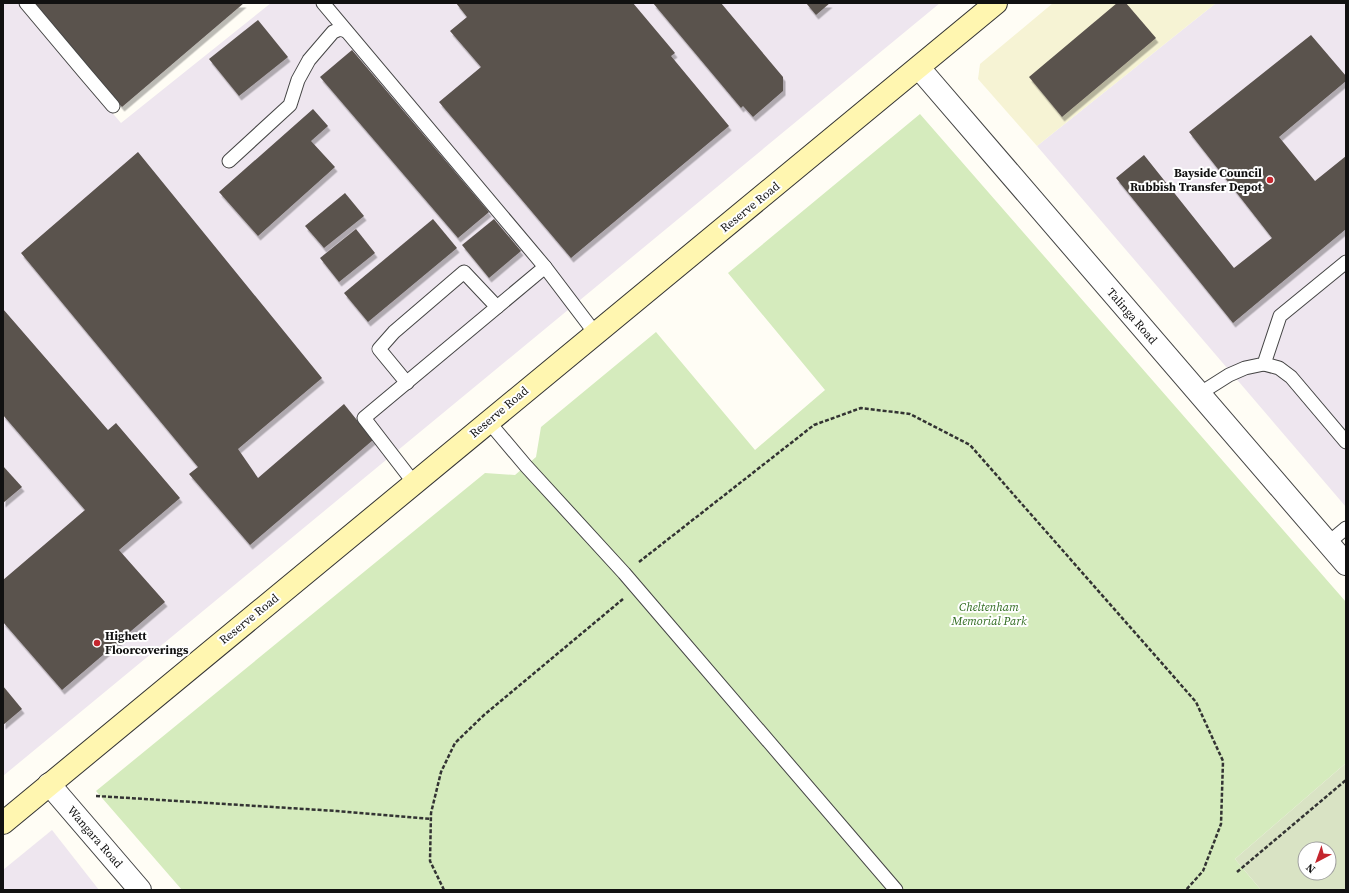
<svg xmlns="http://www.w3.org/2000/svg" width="1349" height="893" font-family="'Source Serif 4',serif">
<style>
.industrial{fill:#eee6ef}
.farmland{fill:#f6f3d4}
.green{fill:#d5ebbd}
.cemetery{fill:#d9e3c4;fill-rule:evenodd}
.building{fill:#5a524d;filter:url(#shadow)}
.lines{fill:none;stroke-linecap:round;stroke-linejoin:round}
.lane-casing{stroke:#444;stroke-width:15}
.street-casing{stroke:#444;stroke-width:24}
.secondary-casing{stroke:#333;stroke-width:24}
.path{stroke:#333;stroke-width:2.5;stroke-dasharray:4 2;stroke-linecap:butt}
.lane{stroke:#fff;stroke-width:13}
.street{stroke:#fff;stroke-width:22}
.secondary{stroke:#fff6b0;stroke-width:22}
.poi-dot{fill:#c4262e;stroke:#fff;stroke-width:1.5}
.labels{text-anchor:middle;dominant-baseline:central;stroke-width:4;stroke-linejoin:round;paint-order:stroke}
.poi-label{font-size:12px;font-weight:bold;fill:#111;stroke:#fff;text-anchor:end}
.street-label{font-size:12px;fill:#111;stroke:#fff}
.park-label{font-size:12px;font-style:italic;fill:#2f6b1f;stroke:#fff}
</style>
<defs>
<filter id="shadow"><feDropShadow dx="2.5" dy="4.5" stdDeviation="0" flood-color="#0004"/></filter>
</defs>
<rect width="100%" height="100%" fill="#fffdf5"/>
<!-- industrial -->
<g class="industrial">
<path d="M3,3H18L121,123L271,3H940L3,776Z"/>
<path d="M1216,3H1346V507L1037,146Z"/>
<path d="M52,830L99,890H3V870Z"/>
</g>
<!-- farmland -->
<path class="farmland" d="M1053,3H1216L1037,146L978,79L980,64Z"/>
<!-- green -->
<path class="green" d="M920,114L1346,602V763L1235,859L1261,890H182L96,791L485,473L515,475L536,457L541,427L656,332L755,450L825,390L728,273Z"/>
<!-- cemetery -->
<path class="cemetery" d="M1346,763V890H1261L1235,859ZM1305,849H1329V873H1305Z"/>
<!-- building -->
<g class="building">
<path d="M33,3H244L122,107Z"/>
<path d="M456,3H633L675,53L671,56L729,126L571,258L439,102L481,67L450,31L467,17Z"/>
<path d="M653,3H721L783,77V91L753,117L743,106L741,108Z"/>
<path d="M806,3H830L816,15Z"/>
<path d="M1117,3H1126L1156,38L1062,117L1029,77Z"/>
<path d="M258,20L288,57L239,96L209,59Z"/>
<path d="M1311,35L1346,76V81L1279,137L1315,181L1346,156V229L1233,323L1116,178L1144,155L1234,268L1272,238L1189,132Z"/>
<path d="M352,50L489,212L458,238L320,77Z"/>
<path d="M313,109L328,126L311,141L335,167L258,236L219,192Z"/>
<path d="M138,152L322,378L238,449L258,478L344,404L373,440L250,545L189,474L198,467L21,253Z"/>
<path d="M345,193L364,216L324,248L305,226Z"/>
<path d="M433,219L457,248L368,322L344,293Z"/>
<path d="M494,219L521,251L489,278L462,245Z"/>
<path d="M356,229L375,253L339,282L320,258Z"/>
<path d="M3,309L108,430L116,423L180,498L119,550L165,602L62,690L3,622V580L85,510L3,415Z"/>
<path d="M3,466L22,487L3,503Z"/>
<path d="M3,686L22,709L3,725Z"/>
</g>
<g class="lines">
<defs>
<g id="lane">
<path d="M26,3L84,72L113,106"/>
<path d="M323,3L545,267L595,333"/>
<path d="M229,161L290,105L298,80L309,60L333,32L340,29L346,31"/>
<path d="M1264,364L1279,368L1291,377L1346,442"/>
<path d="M407,383L379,349L394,332L464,272L497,307"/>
<path d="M1199,394L1229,375L1245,368L1264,364L1280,316L1346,262"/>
<path d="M488,421L526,466L624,573L896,890"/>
<path d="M414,483L364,418L545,267"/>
<path d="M1328,543L1346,528"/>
</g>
<g id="street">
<path d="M919,68L1346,564"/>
<path d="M49,784L140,890"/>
</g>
<path id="secondary" d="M3,823L996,3"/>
</defs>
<!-- lane casing -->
<use href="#lane" class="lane-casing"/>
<!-- street casing -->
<use href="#street" class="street-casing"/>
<!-- secondary casing -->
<use href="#secondary" class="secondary-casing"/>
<!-- path -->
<g class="path">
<path d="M639,562L814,425L861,408L910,414L970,445L1196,702L1223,761L1221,824L1203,871L1186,890"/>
<path d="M96,796L337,811L431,819"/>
<path d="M1237,872L1346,780"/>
<path d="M444,890L430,861L431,813L441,772L455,743L484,715L623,599"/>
</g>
<!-- lane -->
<use href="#lane" class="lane"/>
<!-- street -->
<use href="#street" class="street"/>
<!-- secondary -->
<use href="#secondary" class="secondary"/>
</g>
<!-- markers -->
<g class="poi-dot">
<circle cx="1270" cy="180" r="4"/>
<circle cx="97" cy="643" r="4"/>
</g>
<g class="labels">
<!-- poi labels -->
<g class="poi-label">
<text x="1262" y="173">Bayside Council<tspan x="1262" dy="14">Rubbish Transfer Depot</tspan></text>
<text x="105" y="636" text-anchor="start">Highett<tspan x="105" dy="14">Floorcoverings</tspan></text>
</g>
<!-- street labels -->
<g class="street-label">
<text transform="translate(750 207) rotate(-39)">Reserve Road</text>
<text transform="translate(1132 316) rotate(49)">Talinga Road</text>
<text transform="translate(499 412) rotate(-40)">Reserve Road</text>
<text transform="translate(249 619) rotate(-39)">Reserve Road</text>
<text transform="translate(95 837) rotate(49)">Wangara Road</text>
</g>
<!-- park labels -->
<g class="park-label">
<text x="989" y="607">Cheltenham<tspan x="989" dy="14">Memorial Park</tspan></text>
</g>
</g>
<!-- border -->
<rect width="1349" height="893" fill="none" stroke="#111111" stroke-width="8"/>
<!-- north arrow -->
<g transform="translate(1317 861) rotate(221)"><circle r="19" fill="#ffffff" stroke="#a0a0a0"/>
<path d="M0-3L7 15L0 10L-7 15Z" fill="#c4262e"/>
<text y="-6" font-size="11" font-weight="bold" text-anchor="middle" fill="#111111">N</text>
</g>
</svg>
